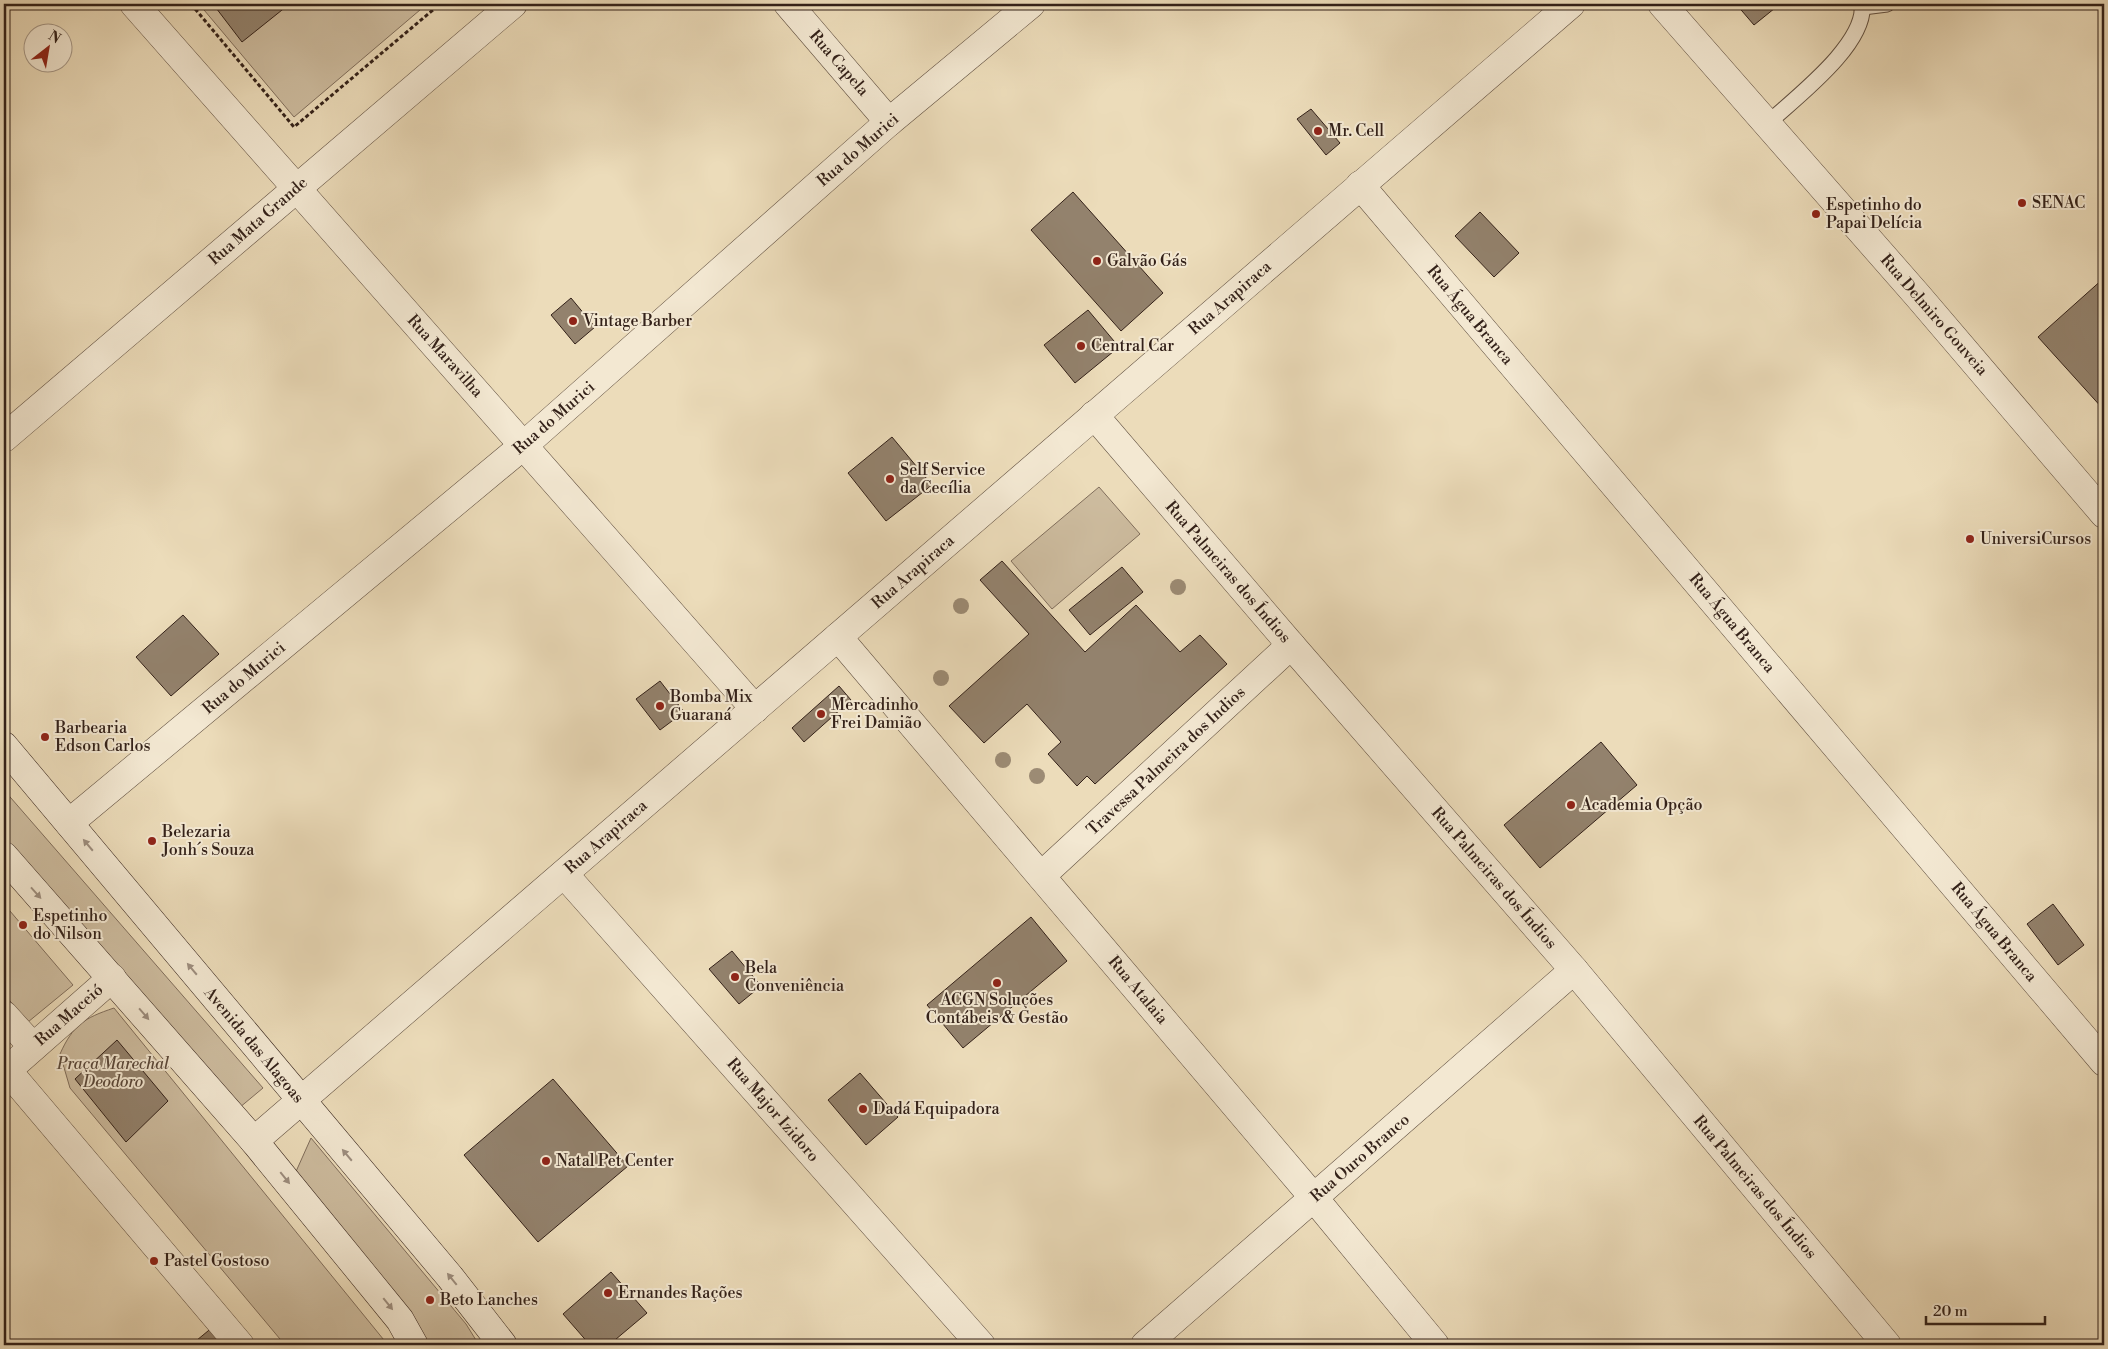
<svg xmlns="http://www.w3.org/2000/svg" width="2108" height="1349" font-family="'Libre Bodoni',serif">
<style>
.green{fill:#cdbc9f;stroke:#806e5c}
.building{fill:#93826d;stroke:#332119}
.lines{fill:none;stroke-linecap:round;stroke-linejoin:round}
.service-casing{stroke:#615041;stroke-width:17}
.minor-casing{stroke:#615041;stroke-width:29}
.tertiary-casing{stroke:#615041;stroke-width:29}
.secondary-casing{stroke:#332119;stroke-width:29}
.path{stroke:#332119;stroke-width:3;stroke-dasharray:4 2.5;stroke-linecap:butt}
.service{stroke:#f3e8d2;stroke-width:15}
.minor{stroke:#f3e8d2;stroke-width:28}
.tertiary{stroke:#f3e8d2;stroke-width:28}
.secondary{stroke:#f3e8d2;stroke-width:28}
.tree{fill:#9c8b74}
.oneway{fill:#9d8e7f}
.poi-dot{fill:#8f2418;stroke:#f3e8d2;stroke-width:2}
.labels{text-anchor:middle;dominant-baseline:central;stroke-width:4;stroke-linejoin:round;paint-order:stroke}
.street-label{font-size:16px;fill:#332119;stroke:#f3e8d2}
.poi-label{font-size:16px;fill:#332119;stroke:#f3e8d2;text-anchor:start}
.park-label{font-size:16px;font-style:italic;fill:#5a483a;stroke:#f3e8d2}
</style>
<rect width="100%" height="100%" fill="#ecdcba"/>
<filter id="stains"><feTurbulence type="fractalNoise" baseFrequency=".004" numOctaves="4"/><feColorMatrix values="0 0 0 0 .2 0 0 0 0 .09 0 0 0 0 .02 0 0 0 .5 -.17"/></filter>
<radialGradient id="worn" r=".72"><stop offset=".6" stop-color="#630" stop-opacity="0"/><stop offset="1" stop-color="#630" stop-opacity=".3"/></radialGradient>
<!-- green -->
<g class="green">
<path d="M199,4H427L294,117Z"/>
<path d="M1099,487L1140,534L1052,609L1011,561Z"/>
<path d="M4,790L263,1088L239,1108L4,839Z"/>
<path d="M4,904L73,985L28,1022L4,994Z"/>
<path d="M114,1008L388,1345H285L70,1088L60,1054C73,1025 84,1018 114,1008Z"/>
<path d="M311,1138L466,1324L479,1345H425L294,1176Z"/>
</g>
<!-- building -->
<g class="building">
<path d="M213,4H285L287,6L242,42Z"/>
<path d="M1736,4H1780L1754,25Z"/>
<path d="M1311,109L1340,143L1326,155L1297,119Z"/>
<path d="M1073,192L1163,293L1121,331L1031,230Z"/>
<path d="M1480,212L1519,253L1494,277L1455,236Z"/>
<path d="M2104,278V410L2038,337Z"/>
<path d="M571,298L595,327L575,344L551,315Z"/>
<path d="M1088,310L1119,347L1075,383L1044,345Z"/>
<path d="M892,437L932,485L886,521L848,473Z"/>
<path d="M1002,561L1085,652L1136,605L1180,652L1200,635L1227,664L1095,784L1087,776L1077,786L1048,754L1061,742L1027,704L984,743L949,706L1029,634L980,580Z"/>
<path d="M1122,567L1143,592L1090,635L1069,610Z"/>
<path d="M183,615L219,654L171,696L136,657Z"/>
<path d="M660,681L684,712L660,730L636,699Z"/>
<path d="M839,686L851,700L804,742L792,728Z"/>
<path d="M1601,742L1637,785L1540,868L1504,825Z"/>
<path d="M2053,904L2084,945L2058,965L2027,924Z"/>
<path d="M1031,917L1067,961L963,1048L927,1005Z"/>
<path d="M732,951L761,986L739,1004L709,969Z"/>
<path d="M117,1040L168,1101L126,1142L75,1079Z"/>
<path d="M860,1073L898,1117L866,1145L828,1100Z"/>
<path d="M553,1079L628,1166L538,1242L464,1155Z"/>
<path d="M611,1272L647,1313L609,1345H590L563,1314Z"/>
<path d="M214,1326L231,1345H191Z"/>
<path d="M719,1340L723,1345H712Z"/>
</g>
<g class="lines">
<defs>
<g id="service">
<path d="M1863,7L1887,4"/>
<path d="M1767,124C1795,98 1867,44 1862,4"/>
</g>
<g id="minor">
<path d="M134,4C339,240 549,473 755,709"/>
<path d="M788,4L889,122"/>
<path d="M1360,185L2104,1062"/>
<path d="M1094,415L1291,645L1574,970L1887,1345"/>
<path d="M4,438L513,4"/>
<path d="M838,637L1314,1198L1435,1345"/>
<path d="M69,823L524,445L889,122L1031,4"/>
<path d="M564,874L981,1345"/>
<path d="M1041,876L1291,645"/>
<path d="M4,1015L33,1047"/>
<path d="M7,1070L240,1345"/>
<path d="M4,1073L112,978"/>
<path d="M1145,1345L1574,970"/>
</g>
<g id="tertiary">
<path d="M1662,4L1918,296L2104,514"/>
<path d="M254,1141L1571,4"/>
</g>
<g id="secondary">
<path d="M4,746L450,1277L503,1345"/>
<path d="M4,856L254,1141L400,1320L414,1345"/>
</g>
</defs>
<!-- service casing -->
<use href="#service" class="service-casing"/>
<!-- minor casing -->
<use href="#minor" class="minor-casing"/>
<!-- tertiary casing -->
<use href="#tertiary" class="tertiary-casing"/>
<!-- secondary casing -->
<use href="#secondary" class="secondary-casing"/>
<!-- path -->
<path class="path" d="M191,4L294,127L440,4"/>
<!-- service -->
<use href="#service" class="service"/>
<!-- minor -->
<use href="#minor" class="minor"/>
<!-- tertiary -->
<use href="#tertiary" class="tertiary"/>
<!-- secondary -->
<use href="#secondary" class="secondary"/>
</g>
<!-- trees -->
<g class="tree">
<circle cx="1178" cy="587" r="8"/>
<circle cx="961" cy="606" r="8"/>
<circle cx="941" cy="678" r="8"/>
<circle cx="1003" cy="760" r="8"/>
<circle cx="1037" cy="776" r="8"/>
</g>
<!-- one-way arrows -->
<defs><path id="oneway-solid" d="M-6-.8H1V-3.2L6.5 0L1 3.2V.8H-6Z" transform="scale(1.25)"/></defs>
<g class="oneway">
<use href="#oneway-solid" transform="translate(88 845) rotate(-130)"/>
<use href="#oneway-solid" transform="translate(36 893) rotate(48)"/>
<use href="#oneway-solid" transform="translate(192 969) rotate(-130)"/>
<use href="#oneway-solid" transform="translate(144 1014) rotate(49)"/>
<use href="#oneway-solid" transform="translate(347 1155) rotate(-130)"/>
<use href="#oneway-solid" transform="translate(285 1178) rotate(51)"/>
<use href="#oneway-solid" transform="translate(452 1279) rotate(-129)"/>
<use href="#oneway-solid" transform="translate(388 1304) rotate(51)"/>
</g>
<!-- markers -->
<g class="poi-dot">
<circle cx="1318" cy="131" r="5"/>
<circle cx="2022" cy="203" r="5"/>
<circle cx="1816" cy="214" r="5"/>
<circle cx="1097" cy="261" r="5"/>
<circle cx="573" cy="321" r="5"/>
<circle cx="1081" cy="346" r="5"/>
<circle cx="890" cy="479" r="5"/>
<circle cx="1970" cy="539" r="5"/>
<circle cx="660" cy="706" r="5"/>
<circle cx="821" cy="714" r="5"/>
<circle cx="45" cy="737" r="5"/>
<circle cx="1571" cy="805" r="5"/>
<circle cx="152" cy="841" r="5"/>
<circle cx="23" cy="925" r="5"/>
<circle cx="735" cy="977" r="5"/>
<circle cx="997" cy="983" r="5"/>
<circle cx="863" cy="1109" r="5"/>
<circle cx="546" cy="1161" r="5"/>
<circle cx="154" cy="1261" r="5"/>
<circle cx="608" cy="1293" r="5"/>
<circle cx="430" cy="1300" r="5"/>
</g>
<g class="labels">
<!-- street labels -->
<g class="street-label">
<text transform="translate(839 63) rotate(49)">Rua Capela</text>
<text transform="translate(858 150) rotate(-41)">Rua do Murici</text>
<text transform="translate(258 221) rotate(-41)">Rua Mata Grande</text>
<text transform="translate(1230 298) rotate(-41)">Rua Arapiraca</text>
<text transform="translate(1470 315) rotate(50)">Rua Água Branca</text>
<text transform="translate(1934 315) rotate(49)">Rua Delmiro Gouveia</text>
<text transform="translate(445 356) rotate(48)">Rua Maravilha</text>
<text transform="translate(554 418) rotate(-41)">Rua do Murici</text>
<text transform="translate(913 572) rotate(-41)">Rua Arapiraca</text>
<text transform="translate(1228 572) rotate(49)">Rua Palmeiras dos Índios</text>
<text transform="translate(1732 623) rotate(50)">Rua Água Branca</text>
<text transform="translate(244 678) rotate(-40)">Rua do Murici</text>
<text transform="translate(1166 761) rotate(-43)">Travessa Palmeira dos Indios</text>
<text transform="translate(606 837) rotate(-41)">Rua Arapiraca</text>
<text transform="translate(1494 878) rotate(49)">Rua Palmeiras dos Índios</text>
<text transform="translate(1994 932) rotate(50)">Rua Água Branca</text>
<text transform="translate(1138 990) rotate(50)">Rua Atalaia</text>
<text transform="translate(69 1015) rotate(-41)">Rua Maceió</text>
<text transform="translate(254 1045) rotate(50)">Avenida das Alagoas</text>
<text transform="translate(773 1110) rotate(49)">Rua Major Izidoro</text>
<text transform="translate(1360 1158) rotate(-41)">Rua Ouro Branco</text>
<text transform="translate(1755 1187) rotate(50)">Rua Palmeiras dos Índios</text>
</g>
<!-- poi labels -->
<g class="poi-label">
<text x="1328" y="131">Mr. Cell</text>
<text x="2032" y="203">SENAC</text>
<text x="1826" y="205">Espetinho do<tspan x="1826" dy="18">Papai Delícia</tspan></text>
<text x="1107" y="261">Galvão Gás</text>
<text x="583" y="321">Vintage Barber</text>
<text x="1091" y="346">Central Car</text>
<text x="900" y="470">Self Service<tspan x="900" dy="18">da Cecília</tspan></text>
<text x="1980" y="539">UniversiCursos</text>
<text x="670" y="697">Bomba Mix<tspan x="670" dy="18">Guaraná</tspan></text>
<text x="831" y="705">Mercadinho<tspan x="831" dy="18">Frei Damião</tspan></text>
<text x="55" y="728">Barbearia<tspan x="55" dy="18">Edson Carlos</tspan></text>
<text x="1581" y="805">Academia Opção</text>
<text x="162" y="832">Belezaria<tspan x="162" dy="18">Jonh´s Souza</tspan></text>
<text x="33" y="916">Espetinho<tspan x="33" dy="18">do Nilson</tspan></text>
<text x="745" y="968">Bela<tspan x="745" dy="18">Conveniência</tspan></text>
<text x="997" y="1000" text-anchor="middle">ACGN Soluções<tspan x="997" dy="18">Contábeis &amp; Gestão</tspan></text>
<text x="873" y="1109">Dadá Equipadora</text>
<text x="556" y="1161">Natal Pet Center</text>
<text x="164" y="1261">Pastel Gostoso</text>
<text x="618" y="1293">Ernandes Rações</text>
<text x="440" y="1300">Beto Lanches</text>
</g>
<!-- park labels -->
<g class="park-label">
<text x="113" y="1064">Praça Marechal<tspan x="113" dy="18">Deodoro</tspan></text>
</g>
</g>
<!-- margin -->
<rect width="2108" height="1349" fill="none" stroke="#ecdcba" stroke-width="20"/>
<rect x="5" y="5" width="2098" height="1339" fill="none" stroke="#332119" stroke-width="2.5"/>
<rect x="10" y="10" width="2088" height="1329" fill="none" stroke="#332119"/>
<!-- north arrow -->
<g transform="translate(48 48) rotate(31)"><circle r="24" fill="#f3e8d2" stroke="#a69888"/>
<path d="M0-4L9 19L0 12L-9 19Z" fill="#8f2418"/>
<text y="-8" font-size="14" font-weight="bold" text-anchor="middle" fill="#332119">N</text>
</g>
<!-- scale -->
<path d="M1926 1316v8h119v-8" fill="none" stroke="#332119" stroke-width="2.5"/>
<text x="1933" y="1316" font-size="15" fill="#332119" stroke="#f3e8d2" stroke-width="4" paint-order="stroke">20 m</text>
<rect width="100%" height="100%" filter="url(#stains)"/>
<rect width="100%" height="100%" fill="url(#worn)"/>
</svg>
